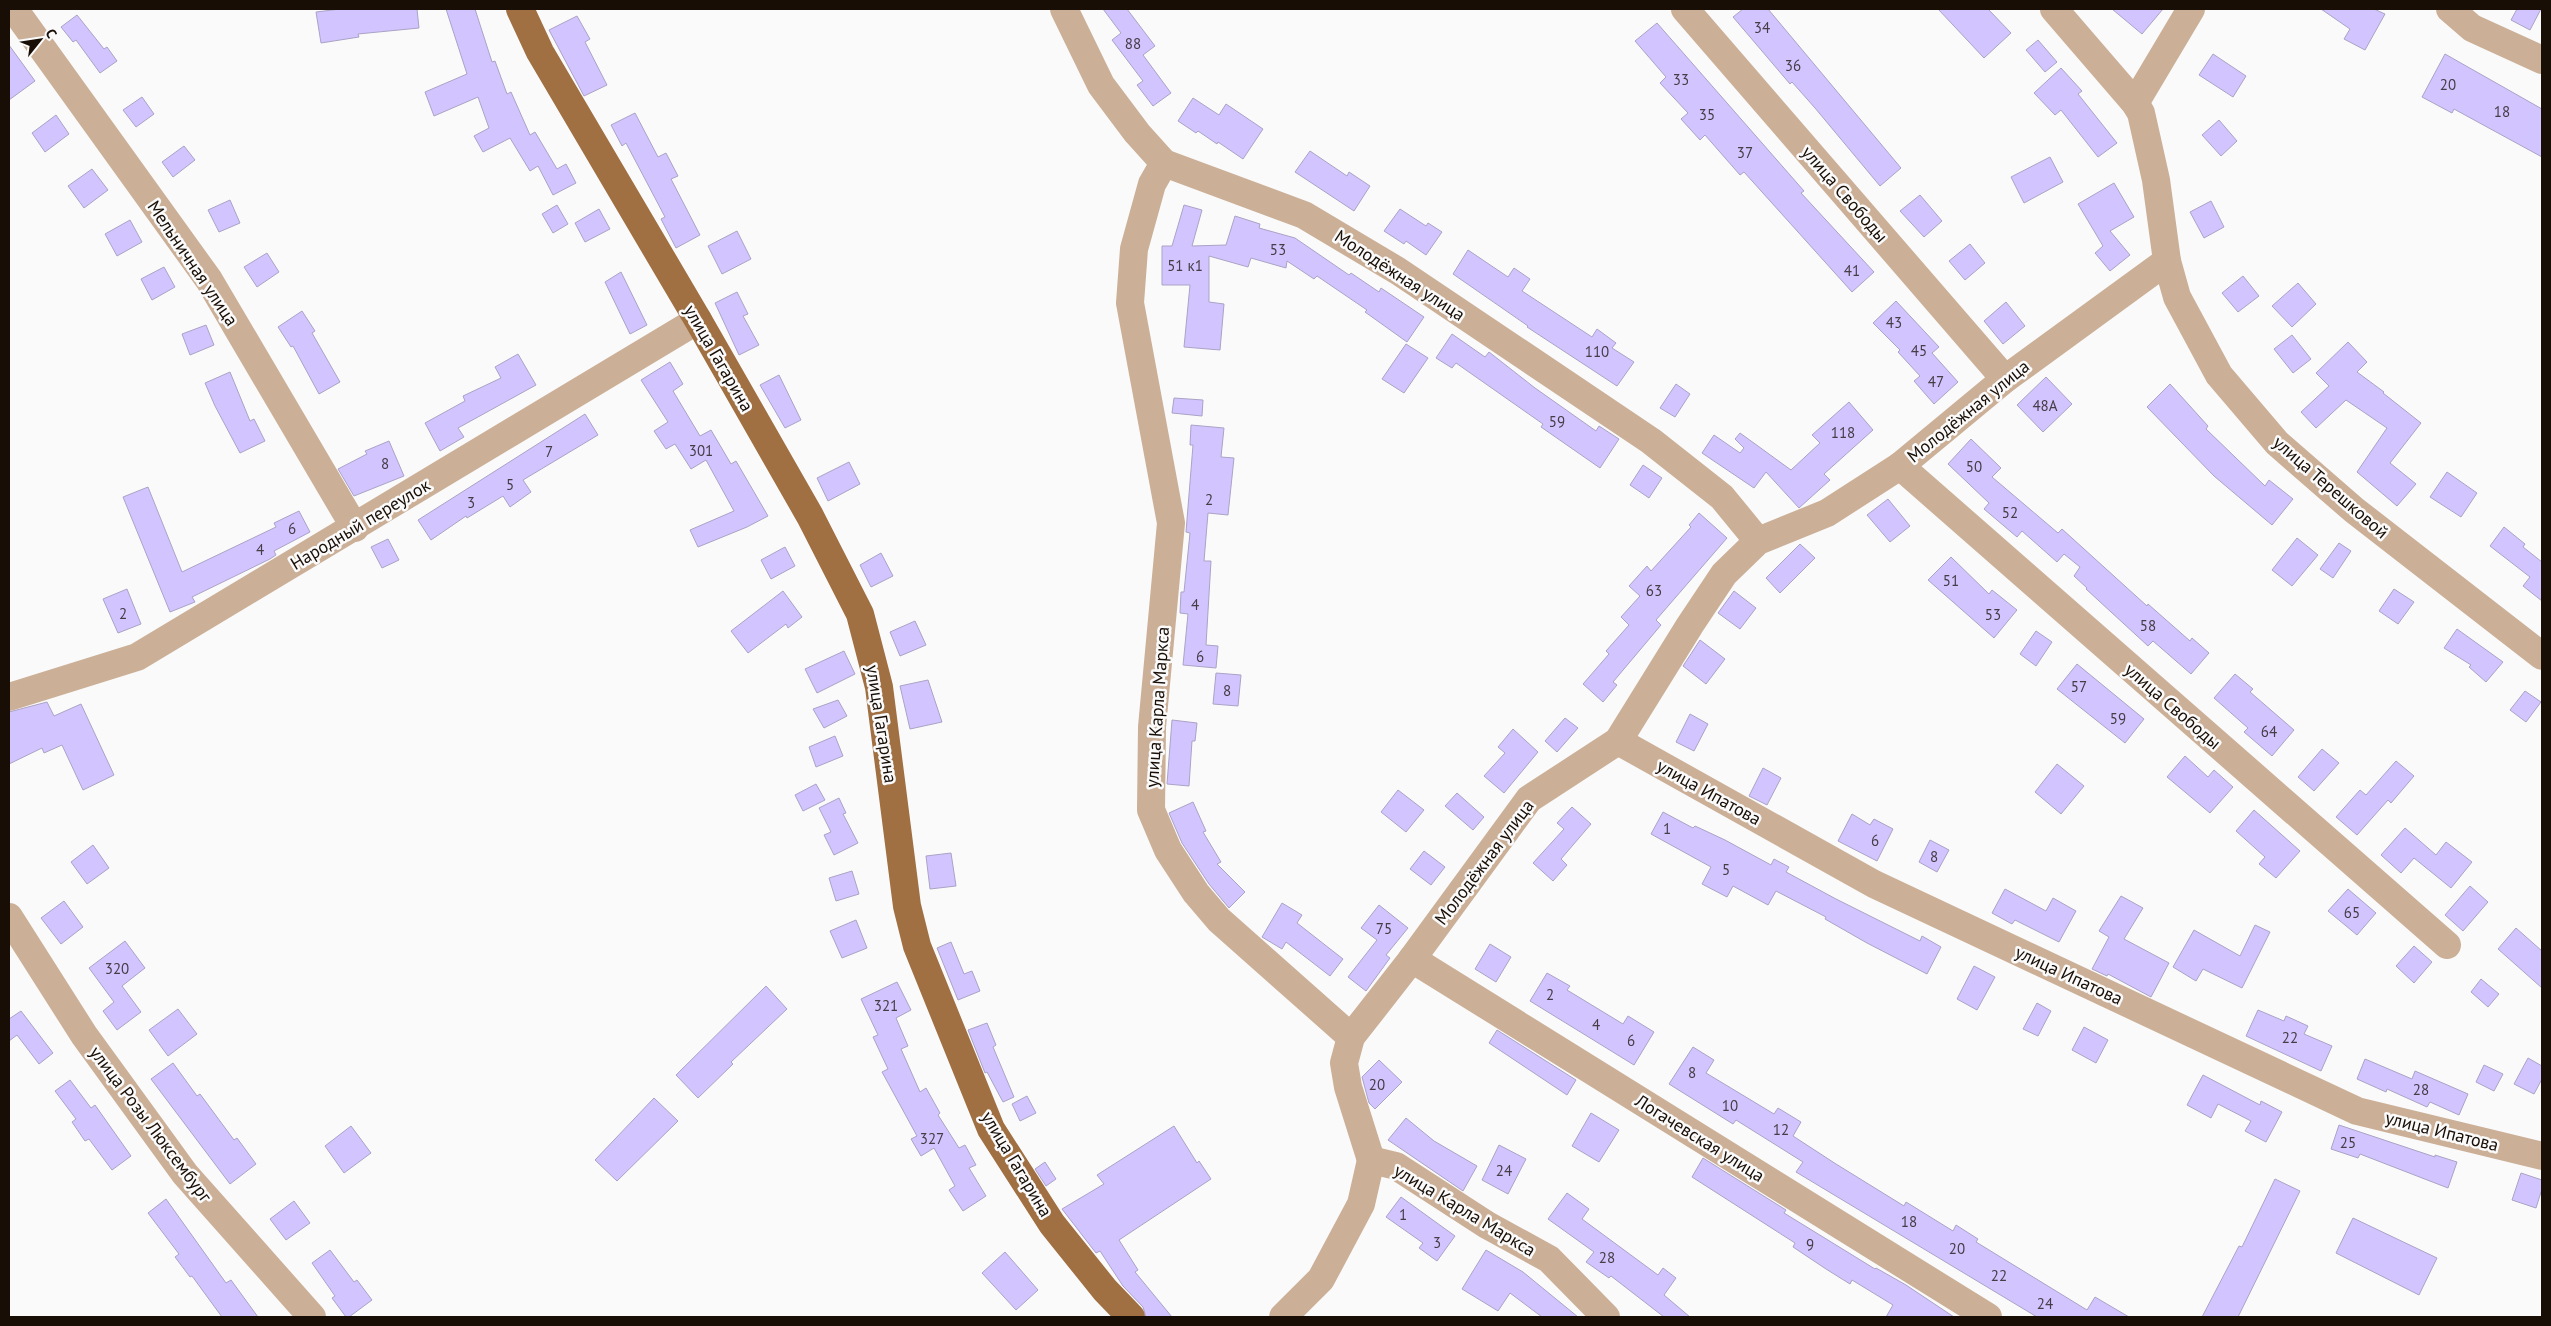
<svg xmlns="http://www.w3.org/2000/svg" width="2551" height="1326" font-family="'PT Sans',sans-serif">
<style>
.building{fill:#d2c4ff;stroke:#aba3c5}
.lines{fill:none;stroke-linecap:round;stroke-linejoin:round}
.minor{stroke:#cbaf97;stroke-width:28}
.major{stroke:#a06f42;stroke-width:28}
.labels{text-anchor:middle;dominant-baseline:central;stroke-width:5;stroke-linejoin:round;paint-order:stroke}
.number-label{font-size:15px;fill:#463c44}
.street-label{font-size:18px;fill:#180e06;stroke:#fafafa}
</style>
<rect width="100%" height="100%" fill="#fafafa"/>
<!-- building -->
<g class="building">
<path d="M340,9H417L419,28L358,34L359,37L321,43L316,12Z"/>
<path d="M446,9H475L492,62L495,61L507,94L511,92L530,135L535,132L557,169L566,164L576,183L553,195L538,166L530,171L510,138L483,152L474,136L489,128L478,97L434,116L425,92L467,74Z"/>
<path d="M1103,9H1127L1155,46L1143,55L1171,93L1153,106L1137,85L1143,81L1112,40L1121,33Z"/>
<path d="M1743,9H1768L1901,168L1880,186L1815,108L1792,82L1790,84L1733,17Z"/>
<path d="M1938,9H1988L2011,33L1984,58Z"/>
<path d="M2112,9H2163L2142,34Z"/>
<path d="M2321,9H2374L2385,14L2365,50L2344,39L2350,29Z"/>
<path d="M2517,9H2541L2530,30L2511,20Z"/>
<path d="M77,15L104,49L107,47L117,61L100,73L76,40L73,42L61,27Z"/>
<path d="M577,16L590,39L585,42L607,85L584,96L549,30Z"/>
<path d="M1657,23L1804,191L1801,193L1874,272L1852,292L1744,172L1740,175L1705,135L1700,140L1681,119L1688,113L1660,83L1666,77L1635,41Z"/>
<path d="M2038,40L2057,62L2045,72L2026,50Z"/>
<path d="M9,45L35,81L9,100Z"/>
<path d="M2213,54L2246,76L2233,97L2199,75Z"/>
<path d="M2445,54L2542,109V157L2454,109L2452,113L2422,97Z"/>
<path d="M2061,68L2082,91L2078,94L2117,143L2098,157L2061,110L2055,115L2034,93Z"/>
<path d="M142,97L154,114L136,127L123,110Z"/>
<path d="M1193,98L1219,115L1226,104L1263,129L1243,159L1218,142L1217,144L1198,131L1196,133L1178,121Z"/>
<path d="M635,113L658,157L666,153L678,176L671,179L700,235L676,248L661,219L665,217L626,143L622,146L611,125Z"/>
<path d="M56,115L69,134L45,152L32,133Z"/>
<path d="M2219,120L2237,141L2221,156L2202,135Z"/>
<path d="M184,146L195,160L173,177L162,162Z"/>
<path d="M1310,151L1347,176L1349,172L1370,186L1354,211L1295,172Z"/>
<path d="M2050,157L2063,182L2024,203L2011,177Z"/>
<path d="M92,169L108,190L84,208L68,186Z"/>
<path d="M2114,183L2134,217L2110,231L2130,255L2110,271L2095,253L2103,246L2078,204Z"/>
<path d="M1920,195L1942,221L1924,237L1900,211Z"/>
<path d="M230,200L240,223L219,232L208,210Z"/>
<path d="M2211,201L2224,227L2204,238L2190,212Z"/>
<path d="M557,205L568,224L553,233L542,214Z"/>
<path d="M1184,205L1202,210L1192,246L1226,245L1235,216L1260,224L1259,228L1295,238L1349,275L1351,273L1379,292L1381,288L1424,317L1407,342L1365,312L1367,310L1317,276L1314,279L1287,261L1286,268L1251,258L1248,267L1209,256V302L1224,304L1220,350L1184,347L1190,285H1162V246H1172Z"/>
<path d="M599,209L610,229L585,242L575,223Z"/>
<path d="M1400,209L1426,226L1428,223L1442,232L1426,255L1406,241L1404,244L1384,231Z"/>
<path d="M130,220L142,242L117,256L105,234Z"/>
<path d="M737,231L751,259L722,274L708,246Z"/>
<path d="M1970,244L1985,263L1965,280L1949,261Z"/>
<path d="M1468,250L1508,277L1514,268L1530,279L1522,291L1592,337L1597,329L1616,343L1612,348L1634,362L1617,386L1527,327L1528,326L1453,274Z"/>
<path d="M267,253L279,272L257,287L244,267Z"/>
<path d="M164,267L175,287L152,300L141,279Z"/>
<path d="M621,272L647,325L630,334L605,282Z"/>
<path d="M2243,276L2259,296L2238,312L2222,293Z"/>
<path d="M2298,283L2316,304L2292,327L2272,306Z"/>
<path d="M737,292L748,314L743,316L759,345L739,355L715,303Z"/>
<path d="M1896,301L1939,347L1932,353L1958,382L1934,404L1914,381L1920,376L1898,352L1900,350L1873,323Z"/>
<path d="M2006,302L2025,326L2003,344L1984,321Z"/>
<path d="M302,311L315,331L312,333L340,382L319,394L293,346L291,347L278,327Z"/>
<path d="M206,325L214,345L190,355L182,334Z"/>
<path d="M1452,334L1485,357L1489,352L1535,388L1596,431L1599,426L1619,439L1600,468L1541,427L1543,424L1456,363L1452,368L1436,358Z"/>
<path d="M2292,335L2311,359L2293,373L2274,349Z"/>
<path d="M2348,342L2367,362L2357,372L2384,392L2383,393L2421,423L2390,463L2416,484L2397,506L2357,472L2387,428L2346,400L2316,428L2301,412L2329,386L2316,373Z"/>
<path d="M1406,344L1428,358L1404,393L1382,379Z"/>
<path d="M518,354L536,385L458,428L464,437L440,451L425,423L465,401L463,396L501,378L495,367Z"/>
<path d="M670,362L683,384L673,391L700,436L711,430L731,464L736,461L768,516L747,527L698,547L690,530L734,511L706,460L691,469L675,444L666,449L654,431L668,422L641,380Z"/>
<path d="M230,372L250,421L254,419L265,441L240,453L215,406L205,383Z"/>
<path d="M779,375L801,420L785,428L760,385Z"/>
<path d="M2046,377L2072,404L2043,432L2017,405Z"/>
<path d="M1676,384L1690,394L1675,417L1660,408Z"/>
<path d="M2170,384L2208,426L2206,429L2265,486L2269,480L2293,499L2272,525L2214,476L2147,407Z"/>
<path d="M1174,398L1203,400L1202,416L1172,413Z"/>
<path d="M1849,402L1873,430L1824,474L1830,480L1799,508L1766,472L1754,488L1702,453L1714,435L1740,453L1744,448L1735,439L1740,433L1791,470L1820,443L1812,435Z"/>
<path d="M585,414L598,435L523,480L531,492L510,507L503,496L467,518L466,516L431,540L418,520Z"/>
<path d="M1191,425L1224,428L1221,457L1234,458L1228,515L1208,513L1204,561H1211L1206,645L1218,646L1216,668L1183,665L1188,614L1180,613L1181,592H1184L1190,533L1186,532L1193,445H1190Z"/>
<path d="M1971,439L2001,468L1992,477L2058,533L2062,529L2147,606L2148,604L2190,641L2192,638L2209,653L2191,674L2153,641L2148,646L2086,589L2087,588L2074,576L2080,567L2064,554L2057,562L2022,531L2017,537L1984,509L1989,503L1948,464Z"/>
<path d="M389,441L404,476L354,496L338,469L367,454L365,451Z"/>
<path d="M849,462L860,484L828,501L817,478Z"/>
<path d="M1643,465L1662,478L1649,498L1630,485Z"/>
<path d="M2447,472L2477,493L2461,517L2430,497Z"/>
<path d="M148,487L182,572L276,527L274,523L299,511L310,532L274,551L276,555L270,559L192,597L195,602L170,612L123,497Z"/>
<path d="M1888,499L1910,526L1890,542L1867,515Z"/>
<path d="M1699,513L1727,538L1656,620L1661,625L1613,682L1617,685L1603,702L1583,684L1609,654L1606,651L1629,625L1621,617L1640,596L1629,586L1647,566L1651,571L1691,527L1689,525Z"/>
<path d="M2504,527L2525,544L2523,547L2542,562V601L2523,586L2530,577L2490,546Z"/>
<path d="M2297,538L2318,555L2292,586L2272,570Z"/>
<path d="M388,539L399,560L382,568L371,547Z"/>
<path d="M2339,543L2351,551L2333,578L2320,569Z"/>
<path d="M1800,544L1815,558L1780,593L1766,578Z"/>
<path d="M785,547L795,566L771,579L761,560Z"/>
<path d="M881,553L893,576L871,587L860,565Z"/>
<path d="M1951,557L1989,594L1992,590L2017,610L1994,638L1928,580Z"/>
<path d="M127,589L141,624L118,633L103,599Z"/>
<path d="M2394,589L2414,602L2398,624L2379,611Z"/>
<path d="M783,591L802,617L788,628L786,624L748,653L731,631Z"/>
<path d="M1734,591L1756,608L1740,629L1718,613Z"/>
<path d="M915,621L926,645L900,656L890,632Z"/>
<path d="M2457,629L2503,662L2486,682L2469,667L2471,665L2444,648Z"/>
<path d="M2036,631L2052,642L2036,666L2020,654Z"/>
<path d="M1700,640L1725,659L1706,684L1683,666Z"/>
<path d="M844,651L855,674L817,693L805,669Z"/>
<path d="M2077,664L2144,719L2125,743L2057,689Z"/>
<path d="M1216,673L1241,675L1238,706L1213,704Z"/>
<path d="M2235,674L2253,689L2250,692L2294,730L2272,756L2244,732L2248,728L2214,698Z"/>
<path d="M928,680L942,722L910,729L900,686Z"/>
<path d="M2525,691L2541,702L2526,722L2510,710Z"/>
<path d="M838,700L847,716L824,728L813,709Z"/>
<path d="M47,702L54,716L81,704L114,775L83,790L62,745L44,753L42,748L9,764V712Z"/>
<path d="M1690,714L1708,724L1694,751L1676,742Z"/>
<path d="M1565,718L1578,728L1557,752L1545,741Z"/>
<path d="M1172,720L1197,723L1195,741H1192L1189,786L1167,784Z"/>
<path d="M1513,729L1538,752L1504,793L1484,776L1505,753L1498,747Z"/>
<path d="M835,736L843,756L816,767L809,747Z"/>
<path d="M2322,749L2339,763L2314,791L2298,777Z"/>
<path d="M2185,756L2208,777L2214,770L2233,787L2210,813L2167,777Z"/>
<path d="M2396,761L2414,776L2391,803L2388,800L2357,835L2336,817L2360,790L2366,795Z"/>
<path d="M2057,764L2084,786L2061,814L2035,792Z"/>
<path d="M1763,768L1781,778L1767,805L1749,796Z"/>
<path d="M816,784L825,800L803,811L795,795Z"/>
<path d="M1398,790L1424,810L1406,832L1381,812Z"/>
<path d="M1457,793L1484,817L1473,830L1445,806Z"/>
<path d="M839,798L846,813L843,814L858,843L834,855L824,835L831,832L819,808Z"/>
<path d="M1193,802L1206,831L1203,832L1221,862L1217,864L1245,892L1229,908L1209,884L1182,843L1169,813Z"/>
<path d="M1572,807L1591,824L1561,859L1567,865L1553,881L1533,863L1564,829L1557,823Z"/>
<path d="M2254,810L2300,851L2276,878L2259,864L2265,857L2236,831Z"/>
<path d="M1663,812L1693,828L1695,826L1725,840L1771,865L1774,859L1789,867L1786,872L1836,899L1920,941L1922,936L1941,947L1927,974L1867,943L1825,919L1826,917L1776,891L1768,905L1733,886L1727,897L1702,884L1711,867L1651,834Z"/>
<path d="M1852,814L1870,825L1874,819L1893,829L1877,861L1838,841Z"/>
<path d="M2405,828L2436,855L2446,842L2472,862L2451,888L2414,858L2401,873L2381,855Z"/>
<path d="M1930,840L1949,850L1937,872L1919,862Z"/>
<path d="M93,845L109,868L87,884L71,862Z"/>
<path d="M1424,851L1445,867L1431,885L1410,869Z"/>
<path d="M951,853L956,886L930,889L926,856Z"/>
<path d="M852,871L859,894L836,901L829,878Z"/>
<path d="M2470,886L2488,902L2463,931L2445,915Z"/>
<path d="M2005,889L2046,911L2053,898L2076,911L2059,942L2015,920L2012,924L1992,913Z"/>
<path d="M2348,889L2376,913L2357,935L2328,911Z"/>
<path d="M2121,896L2143,908L2124,939L2169,963L2151,997L2108,974L2107,976L2092,969L2109,937L2099,931Z"/>
<path d="M64,901L83,927L61,944L41,918Z"/>
<path d="M1282,903L1302,915L1297,923L1343,959L1330,976L1286,942L1282,949L1262,937Z"/>
<path d="M1379,905L1408,928L1386,955L1390,958L1366,991L1348,977L1377,940L1361,928Z"/>
<path d="M856,920L867,948L842,958L830,931Z"/>
<path d="M2255,925L2270,932L2242,988L2203,969L2196,981L2173,967L2194,930L2240,956Z"/>
<path d="M2516,928L2542,951V988L2498,949Z"/>
<path d="M125,941L145,968L122,986L141,1012L117,1030L103,1011L114,1002L89,968Z"/>
<path d="M951,942L964,974L972,971L980,991L958,1000L937,948Z"/>
<path d="M1490,944L1511,957L1496,982L1475,969Z"/>
<path d="M2414,946L2432,962L2414,983L2396,966Z"/>
<path d="M1974,966L1995,977L1977,1010L1957,999Z"/>
<path d="M1547,973L1570,986L1567,990L1623,1024L1628,1016L1654,1032L1634,1065L1530,1001Z"/>
<path d="M2481,979L2499,994L2488,1007L2471,992Z"/>
<path d="M897,982L911,1010L896,1018L908,1046L901,1049L920,1092L926,1088L940,1113L938,1115L959,1148L965,1145L976,1165L969,1168L986,1196L963,1211L949,1190L955,1186L934,1148L921,1156L911,1139L917,1136L882,1072L888,1069L873,1037L878,1035L861,999Z"/>
<path d="M766,986L787,1009L731,1062L733,1064L698,1098L676,1075Z"/>
<path d="M2037,1003L2051,1011L2038,1036L2023,1029Z"/>
<path d="M178,1009L197,1034L168,1056L149,1030Z"/>
<path d="M2258,1010L2284,1021L2286,1016L2308,1026L2304,1034L2332,1046L2321,1071L2246,1036Z"/>
<path d="M21,1011L53,1053L39,1064L17,1035L9,1041V1019Z"/>
<path d="M987,1023L996,1045L993,1047L1014,1097L1003,1102L987,1072L985,1073L968,1030Z"/>
<path d="M2084,1027L2108,1040L2096,1063L2072,1050Z"/>
<path d="M1497,1030L1576,1080L1567,1095L1489,1043Z"/>
<path d="M1693,1047L1714,1060L1706,1073L1774,1114L1778,1108L1801,1122L1793,1136L1836,1164L1904,1206L1906,1202L1953,1231L1956,1225L1978,1239L1976,1242L2087,1310L2095,1297L2129,1317H2037L1796,1172L1803,1162L1736,1120L1733,1124L1669,1084Z"/>
<path d="M2528,1058L2542,1066V1079L2534,1094L2514,1084Z"/>
<path d="M2365,1059L2412,1079L2415,1071L2468,1094L2459,1115L2430,1102L2427,1107L2387,1089L2386,1092L2357,1079Z"/>
<path d="M1379,1060L1402,1082L1375,1109L1369,1103L1362,1077Z"/>
<path d="M173,1063L197,1096L200,1094L234,1140L237,1138L256,1164L230,1184L151,1079Z"/>
<path d="M2484,1065L2503,1074L2494,1091L2476,1082Z"/>
<path d="M2203,1075L2260,1105L2261,1101L2282,1112L2266,1142L2245,1131L2251,1121L2218,1104L2211,1118L2187,1105Z"/>
<path d="M70,1080L91,1108L95,1105L131,1156L112,1170L89,1139L85,1141L72,1122L76,1119L55,1091Z"/>
<path d="M1027,1096L1036,1113L1020,1121L1012,1104Z"/>
<path d="M654,1098L678,1121L617,1181L595,1160Z"/>
<path d="M1591,1113L1619,1130L1599,1162L1572,1146Z"/>
<path d="M1406,1118L1434,1141L1477,1166L1463,1191L1388,1140Z"/>
<path d="M2339,1125L2435,1157V1155L2457,1162L2448,1188L2360,1154L2358,1158L2331,1149Z"/>
<path d="M351,1126L371,1153L344,1173L325,1146Z"/>
<path d="M1174,1126L1197,1163L1199,1161L1211,1179L1119,1240L1138,1270L1135,1272L1172,1317H1146L1143,1307L1123,1286L1100,1251L1096,1253L1062,1209L1104,1184L1097,1175Z"/>
<path d="M1499,1145L1526,1159L1508,1194L1482,1180Z"/>
<path d="M1703,1158L1786,1210L1784,1213L1875,1269L1876,1268L1906,1285L1954,1317H1886L1893,1305L1852,1280L1850,1284L1826,1269L1793,1247L1795,1243L1692,1177Z"/>
<path d="M1045,1162L1056,1179L1046,1186L1035,1169Z"/>
<path d="M2521,1173L2542,1180V1189L2536,1208L2512,1200Z"/>
<path d="M2275,1179L2300,1191L2238,1317H2202L2239,1246L2242,1247Z"/>
<path d="M1567,1193L1589,1209L1582,1219L1658,1275L1663,1268L1676,1278L1664,1295L1690,1317H1664L1611,1276L1609,1278L1586,1262L1594,1252L1548,1219Z"/>
<path d="M1401,1197L1455,1236L1437,1261L1419,1248L1423,1243L1386,1217Z"/>
<path d="M166,1199L226,1283L231,1280L258,1317H222L192,1276L190,1277L175,1257L179,1254L148,1213Z"/>
<path d="M294,1201L310,1223L286,1240L270,1219Z"/>
<path d="M2353,1218L2437,1258L2419,1295L2336,1253Z"/>
<path d="M330,1250L354,1282L357,1280L372,1300L349,1317H346L332,1298L335,1296L312,1263Z"/>
<path d="M1486,1250L1523,1272L1578,1317H1542L1510,1293L1498,1311L1462,1289Z"/>
<path d="M1005,1252L1038,1290L1016,1310L982,1273Z"/>
</g>
<g class="lines">
<!-- minor -->
<g class="minor">
<path d="M14,9L209,280L355,528"/>
<path d="M1064,9L1101,85L1137,133L1164,163L1304,215L1398,271L1651,441L1722,497L1758,541"/>
<path d="M1685,9L2005,379"/>
<path d="M2054,9L2135,103L2141,113L2156,180L2167,261L2177,297L2219,375L2277,443L2354,510L2542,656"/>
<path d="M2450,9L2472,28L2542,60"/>
<path d="M2135,103L2191,9"/>
<path d="M1164,163L1152,184L1134,249L1130,303L1171,523L1152,727L1151,810L1168,850L1196,893L1219,920L1351,1037L1344,1063L1348,1087L1371,1160"/>
<path d="M1900,466L2447,945"/>
<path d="M9,697L137,657L698,320"/>
<path d="M1618,741L1874,884L2357,1111L2542,1156"/>
<path d="M9,917L84,1035L185,1174L312,1317"/>
<path d="M1412,959L1988,1317"/>
<path d="M1351,1037L1412,959L1529,799L1618,741L1690,625L1724,574L1758,541L1827,513L1900,466L2005,379L2167,261"/>
<path d="M1371,1160L1396,1166L1487,1225L1549,1259L1606,1317"/>
<path d="M1283,1317L1321,1279L1361,1204L1371,1160"/>
</g>
<!-- major -->
<path class="major" d="M520,9L540,52L698,320L810,516L860,614L879,687L907,906L917,946L991,1129L1052,1224L1105,1290L1131,1317"/>
</g>
<g class="labels">
<!-- number labels -->
<g class="number-label">
<text x="1762" y="27">34</text>
<text x="1133" y="43">88</text>
<text x="1793" y="65">36</text>
<text x="1681" y="79">33</text>
<text x="2448" y="84">20</text>
<text x="2502" y="111">18</text>
<text x="1707" y="114">35</text>
<text x="1745" y="152">37</text>
<text x="1278" y="249">53</text>
<text x="1185" y="265">51 к1</text>
<text x="1852" y="270">41</text>
<text x="1894" y="322">43</text>
<text x="1919" y="350">45</text>
<text x="1597" y="351">110</text>
<text x="1936" y="381">47</text>
<text x="2045" y="405">48А</text>
<text x="1557" y="421">59</text>
<text x="1843" y="432">118</text>
<text x="701" y="450">301</text>
<text x="549" y="451">7</text>
<text x="385" y="463">8</text>
<text x="1974" y="466">50</text>
<text x="510" y="484">5</text>
<text x="1209" y="499">2</text>
<text x="471" y="502">3</text>
<text x="2010" y="512">52</text>
<text x="292" y="528">6</text>
<text x="260" y="549">4</text>
<text x="1951" y="580">51</text>
<text x="1654" y="590">63</text>
<text x="1195" y="604">4</text>
<text x="123" y="613">2</text>
<text x="1993" y="614">53</text>
<text x="2148" y="625">58</text>
<text x="1200" y="656">6</text>
<text x="2079" y="686">57</text>
<text x="1227" y="690">8</text>
<text x="2118" y="718">59</text>
<text x="2269" y="731">64</text>
<text x="1667" y="828">1</text>
<text x="1875" y="840">6</text>
<text x="1934" y="856">8</text>
<text x="1726" y="869">5</text>
<text x="2352" y="912">65</text>
<text x="1384" y="928">75</text>
<text x="117" y="968">320</text>
<text x="1550" y="994">2</text>
<text x="886" y="1005">321</text>
<text x="1596" y="1024">4</text>
<text x="2290" y="1037">22</text>
<text x="1631" y="1040">6</text>
<text x="1692" y="1072">8</text>
<text x="1377" y="1084">20</text>
<text x="2421" y="1089">28</text>
<text x="1730" y="1105">10</text>
<text x="1781" y="1129">12</text>
<text x="932" y="1138">327</text>
<text x="2348" y="1142">25</text>
<text x="1504" y="1170">24</text>
<text x="1403" y="1214">1</text>
<text x="1909" y="1221">18</text>
<text x="1437" y="1242">3</text>
<text x="1810" y="1244">9</text>
<text x="1957" y="1248">20</text>
<text x="1607" y="1257">28</text>
<text x="1999" y="1275">22</text>
<text x="2045" y="1303">24</text>
</g>
<!-- street labels -->
<g class="street-label">
<text transform="translate(1845 194) rotate(49)">улица Свободы</text>
<text transform="translate(193 263) rotate(56)">Мельничная улица</text>
<text transform="translate(1400 275) rotate(33)">Молодёжная улица</text>
<text transform="translate(719 358) rotate(60)">улица Гагарина</text>
<text transform="translate(1968 411) rotate(-39)">Молодёжная улица</text>
<text transform="translate(2331 487) rotate(41)">улица Терешковой</text>
<text transform="translate(360 524) rotate(-31)">Народный переулок</text>
<text transform="translate(2173 706) rotate(41)">улица Свободы</text>
<text transform="translate(1157 707) rotate(-86)">улица Карла Маркса</text>
<text transform="translate(882 724) rotate(81)">улица Гагарина</text>
<text transform="translate(1709 792) rotate(29)">улица Ипатова</text>
<text transform="translate(1484 862) rotate(-53)">Молодёжная улица</text>
<text transform="translate(2069 975) rotate(25)">улица Ипатова</text>
<text transform="translate(151 1124) rotate(53)">улица Розы Люксембург</text>
<text transform="translate(2442 1131) rotate(14)">улица Ипатова</text>
<text transform="translate(1700 1138) rotate(32)">Логачевская улица</text>
<text transform="translate(1017 1164) rotate(59)">улица Гагарина</text>
<text transform="translate(1465 1210) rotate(31)">улица Карла Маркса</text>
</g>
</g>
<!-- border -->
<rect width="2551" height="1326" fill="none" stroke="#180e06" stroke-width="20"/>
<!-- north arrow -->
<g transform="translate(40 40) rotate(60)" stroke="#fafafa" stroke-width="4" paint-order="stroke">
<path d="M0-4L9 19L0 12L-9 19Z" fill="#180e06"/>
<text y="-8" font-size="14" font-weight="bold" text-anchor="middle" fill="#180e06">С</text>
</g>
</svg>
